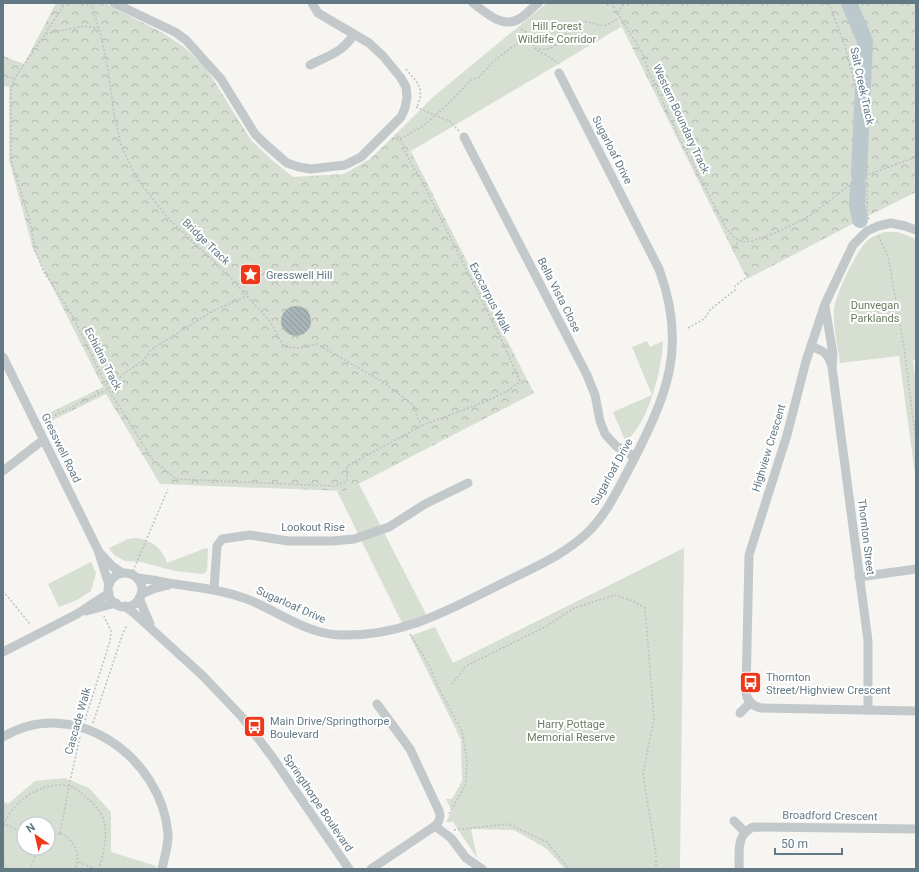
<svg xmlns="http://www.w3.org/2000/svg" width="919" height="872" font-family="Roboto,sans-serif">
<style>
.green{fill:#d7ded2;fill-rule:evenodd}
.forest{fill:url(#forest-crowns)}
.lines{fill:none;stroke-linecap:round;stroke-linejoin:round}
.river{stroke:#bbc9cc;stroke-width:16}
.building{fill:url(#building-back-hatch)}
.path{stroke:#bec1c3;stroke-width:1.5;stroke-dasharray:2 2;stroke-linecap:butt}
.minor{stroke:#c3c8ca;stroke-width:9}
.labels{text-anchor:middle;dominant-baseline:central;stroke-width:4;stroke-linejoin:round;paint-order:stroke}
.park-label{font-size:11px;fill:#697c62;stroke:#fff}
.street-label{font-size:11px;fill:#627985;stroke:#fff}
.poi-label{font-size:11px;fill:#627985;stroke:#fff;text-anchor:start}
</style>
<defs>
<pattern id="forest-crowns" width="20" height="18" patternUnits="userSpaceOnUse"><rect width="20" height="18" fill="#d7ded2"/><path d="M2 6a3 3 0 1 1 6 0M12 15a3 3 0 1 1 6 0" fill="none" stroke="#b2b9b0"/></pattern>
<pattern id="building-back-hatch" width="6" height="6" patternUnits="userSpaceOnUse"><rect width="6" height="6" fill="#a9b4b7"/><path d="M-1 5l2 2M0 0l6 6M5-1l2 2" fill="none" stroke="#8d979a"/></pattern>
</defs>
<rect width="100%" height="100%" fill="#f6f5f2"/>
<!-- green -->
<g class="green">
<path d="M547,3H604L617,17L621,27L411,151L400,130L433,97Z"/>
<path d="M885,232H898L916,239V360H913L916,384V481L899,356L840,363C838,347 833,328 834,311C834,297 857,249 868,240C873,236 879,234 885,232Z"/>
<path d="M647,341L650,347L663,341C662,369 649,422 627,440H625L613,412L652,395L632,347Z"/>
<path d="M359,484L426,614L403,625L337,491H345Z"/>
<path d="M135,538C151,539 162,548 167,563L206,548L208,549L207,571L203,574L175,571L141,562L125,561L114,555L109,548L128,539Z"/>
<path d="M684,548L680,869H565L547,849L514,830L471,829L477,858L453,822H446L452,811L446,799H452L462,781L461,740L410,636L435,627L453,663Z"/>
<path d="M91,562L96,573L91,591L77,600L59,607L48,584Z"/>
<path d="M65,778L89,788L111,812V852L156,866L155,869H3V801L8,804L35,781ZM24,824H48V848H24Z"/>
</g>
<!-- forest -->
<g class="forest">
<path d="M56,3H104L163,33L184,47L206,68L251,140L272,160L293,177L344,174L370,159L400,130L534,393L345,491L160,484L106,394L47,423L43,416L103,387L33,249L9,160V87L3,86V56L24,64Z"/>
<path d="M604,3H916V192L860,220L747,279L617,17Z"/>
</g>
<g class="lines">
<!-- river -->
<g class="river">
<path d="M849,3L865,41L859,175"/>
<path d="M858,185L857,204L860,220"/>
</g>
</g>
<!-- building -->
<circle class="building" cx="296" cy="321" r="15"/>
<g class="lines">
<!-- path -->
<g class="path">
<path d="M91,3L101,36L109,76L114,114L121,145L136,177L166,216L230,277L271,323L284,347L301,348L317,344L383,382L413,405L421,426"/>
<path d="M611,3L643,54L648,70L679,137L726,228L735,238L743,242L752,241L780,231L811,215L850,185L867,175L916,157"/>
<path d="M829,3L845,46L863,117L867,175V216L870,220"/>
<path d="M618,12L625,3"/>
<path d="M99,28L84,26L45,34L15,78L11,88V160L30,221L35,250L44,272L72,315L108,389L153,460L176,479L335,486L347,481V466L421,426L489,400L509,390L520,381L500,337L420,177L411,164L400,139L396,134"/>
<path d="M521,29L525,31L536,50L546,55L559,64"/>
<path d="M45,34L65,3"/>
<path d="M535,48C538,49 544,50 547,49C561,46 566,28 579,23C589,19 597,27 606,25C610,24 614,21 617,19"/>
<path d="M406,69C418,84 425,87 417,107"/>
<path d="M3,76L15,78"/>
<path d="M416,107L451,122L459,131"/>
<path d="M400,139L423,126L445,107L471,80L479,77L493,62L512,47L528,38"/>
<path d="M878,236L888,256L904,347L916,442"/>
<path d="M734,252L738,240"/>
<path d="M688,328L704,319L711,309L735,290V286L747,277"/>
<path d="M44,421L108,389L123,374L144,360L152,349L213,311L247,296"/>
<path d="M133,571L168,489"/>
<path d="M3,591L30,624"/>
<path d="M410,634L429,665L438,687L462,731L467,760L466,784L449,814"/>
<path d="M452,684L466,666L545,627L574,608L615,595L633,601L645,608L654,718L643,774L656,854V869"/>
<path d="M85,720L110,641L111,631L104,616"/>
<path d="M93,723L123,633L127,625"/>
<path d="M3,823L24,834"/>
<path d="M3,829C9,803 42,780 68,786C76,787 82,794 88,799C94,804 102,813 104,821C108,838 103,853 99,869"/>
<path d="M454,830L508,824L547,842L569,869"/>
<path d="M60,833L69,786L80,737"/>
<path d="M60,833C74,839 82,855 75,869"/>
<path d="M48,841L60,833"/>
<path d="M3,855L4,864L7,869"/>
<path d="M79,862L95,869"/>
<path d="M30,869L37,851L40,848"/>
</g>
<!-- minor -->
<g class="minor">
<path d="M114,3L175,32L186,40L221,79L255,134L264,143L287,163L299,167L311,169L345,165L361,157L401,117L405,108L407,97L406,87L401,78L383,56L369,43L318,13L312,3"/>
<path d="M473,3C485,12 502,29 519,19C526,15 532,8 538,3"/>
<path d="M310,65C329,55 342,53 354,34"/>
<path d="M464,137L587,375L595,395L600,421L605,434L616,446L635,457"/>
<path d="M916,230L905,226L891,223L878,226L867,231L853,245L825,304L806,361L787,435L749,555L746,692C747,701 752,706 761,708L916,711"/>
<path d="M825,306L833,354L832,367L868,641V710"/>
<path d="M811,346C822,351 827,351 831,364"/>
<path d="M3,357L98,550L109,585"/>
<path d="M3,471L43,440"/>
<path d="M100,553L112,566L122,573"/>
<circle cx="125" cy="590" r="17"/>
<path d="M859,577L916,569"/>
<path d="M137,578C150,579 162,582 175,584C200,588 223,590 247,599C278,611 306,634 340,635C406,637 454,607 511,579C537,566 565,554 587,533C607,514 618,489 631,465C667,395 688,347 659,269L559,73"/>
<path d="M214,589L217,546L222,539L250,535L288,541H332L354,539L389,527L425,504L468,483"/>
<path d="M141,594L153,589L169,585"/>
<path d="M139,598L150,624"/>
<path d="M125,606L135,614L203,676L242,717L273,758L349,869"/>
<path d="M86,611L116,603"/>
<path d="M3,652L77,614L109,593"/>
<path d="M740,713L750,703"/>
<path d="M3,737C74,694 161,757 168,833C169,843 164,859 162,869"/>
<path d="M734,821L745,832"/>
<path d="M435,826L451,838L466,858L482,869"/>
<path d="M371,869L435,826C440,821 441,817 439,811L410,749L377,704"/>
<path d="M739,869C740,852 735,836 753,827L916,829"/>
</g>
</g>
<!-- icons -->
<defs>
<symbol id="sight-square" viewBox="-11 -11 22 22"><rect x="-9" y="-9" width="18" height="18" rx="4" fill="#ef3819" stroke="#fff"/><path d="M0-6L1.8-2.2L6-1.7L2.9 1.2L3.7 5.4L0 3.3L-3.7 5.4L-2.9 1.2L-6-1.7L-1.8-2.2Z" fill="#fff"/></symbol>
<symbol id="bus-square" viewBox="-11 -11 22 22"><rect x="-9" y="-9" width="18" height="18" rx="4" fill="#ef3819" stroke="#fff"/><path d="M-5-6H5V4H4V6H2V4H-2V6H-4V4H-5ZM-3.5-4V0h7V-4ZM-3.5 1.2v1.5H-2V1.2ZM2 1.2v1.5H3.5V1.2Z" fill="#fff"/></symbol>
</defs>
<g fill-rule="evenodd">
<use href="#sight-square" x="238" y="262" width="25" height="25"/>
<use href="#bus-square" x="738" y="670" width="25" height="25"/>
<use href="#bus-square" x="242" y="714" width="25" height="25"/>
</g>
<g class="labels">
<!-- park labels -->
<g class="park-label">
<text x="557" y="26">Hill Forest<tspan x="557" dy="13">Wildlife Corridor</tspan></text>
<text x="875" y="305">Dunvegan<tspan x="875" dy="13">Parklands</tspan></text>
<text x="571" y="724">Harry Pottage<tspan x="571" dy="13">Memorial Reserve</tspan></text>
</g>
<!-- street labels -->
<g class="street-label">
<text transform="translate(862 86) rotate(78)">Salt Creek Track</text>
<text transform="translate(681 119) rotate(65)">Western Boundary Track</text>
<text transform="translate(612 150) rotate(63)">Sugarloaf Drive</text>
<text transform="translate(206 242) rotate(44)">Bridge Track</text>
<text transform="translate(559 295) rotate(63)">Bella Vista Close</text>
<text transform="translate(490 298) rotate(63)">Exocarpus Walk</text>
<text transform="translate(103 359) rotate(63)">Echidna Track</text>
<text transform="translate(61 448) rotate(64)">Gresswell Road</text>
<text transform="translate(769 448) rotate(-73)">Highview Crescent</text>
<text transform="translate(612 472) rotate(-61)">Sugarloaf Drive</text>
<text x="313" y="527">Lookout Rise</text>
<text transform="translate(866 537) rotate(83)">Thornton Street</text>
<text transform="translate(291 605) rotate(24)">Sugarloaf Drive</text>
<text transform="translate(78 721) rotate(-74)">Cascade Walk</text>
<text transform="translate(318 803) rotate(56)">Springthorpe Boulevard</text>
<text transform="translate(830 816) rotate(1)">Broadford Crescent</text>
</g>
<!-- poi labels -->
<g class="poi-label">
<text x="266" y="275">Gresswell Hill</text>
<text x="766" y="677">Thornton<tspan x="766" dy="13">Street/Highview Crescent</tspan></text>
<text x="270" y="721">Main Drive/Springthorpe<tspan x="270" dy="13">Boulevard</tspan></text>
</g>
</g>
<!-- border -->
<rect width="919" height="872" fill="none" stroke="#627985" stroke-width="8"/>
<!-- north arrow -->
<g transform="translate(36 836) rotate(326)"><circle r="19" fill="#ffffff" stroke="#c0c9ce"/>
<path d="M0-3L7 15L0 10L-7 15Z" fill="#ef3819"/>
<text y="-6" font-size="11" font-weight="bold" text-anchor="middle" fill="#627985">N</text>
</g>
<!-- scale -->
<path d="M775 848v6h67v-6" fill="none" stroke="#627985" stroke-width="2"/>
<text x="781" y="848" font-size="12" fill="#627985" stroke="#ffffff" stroke-width="3" paint-order="stroke">50 m</text>
</svg>
